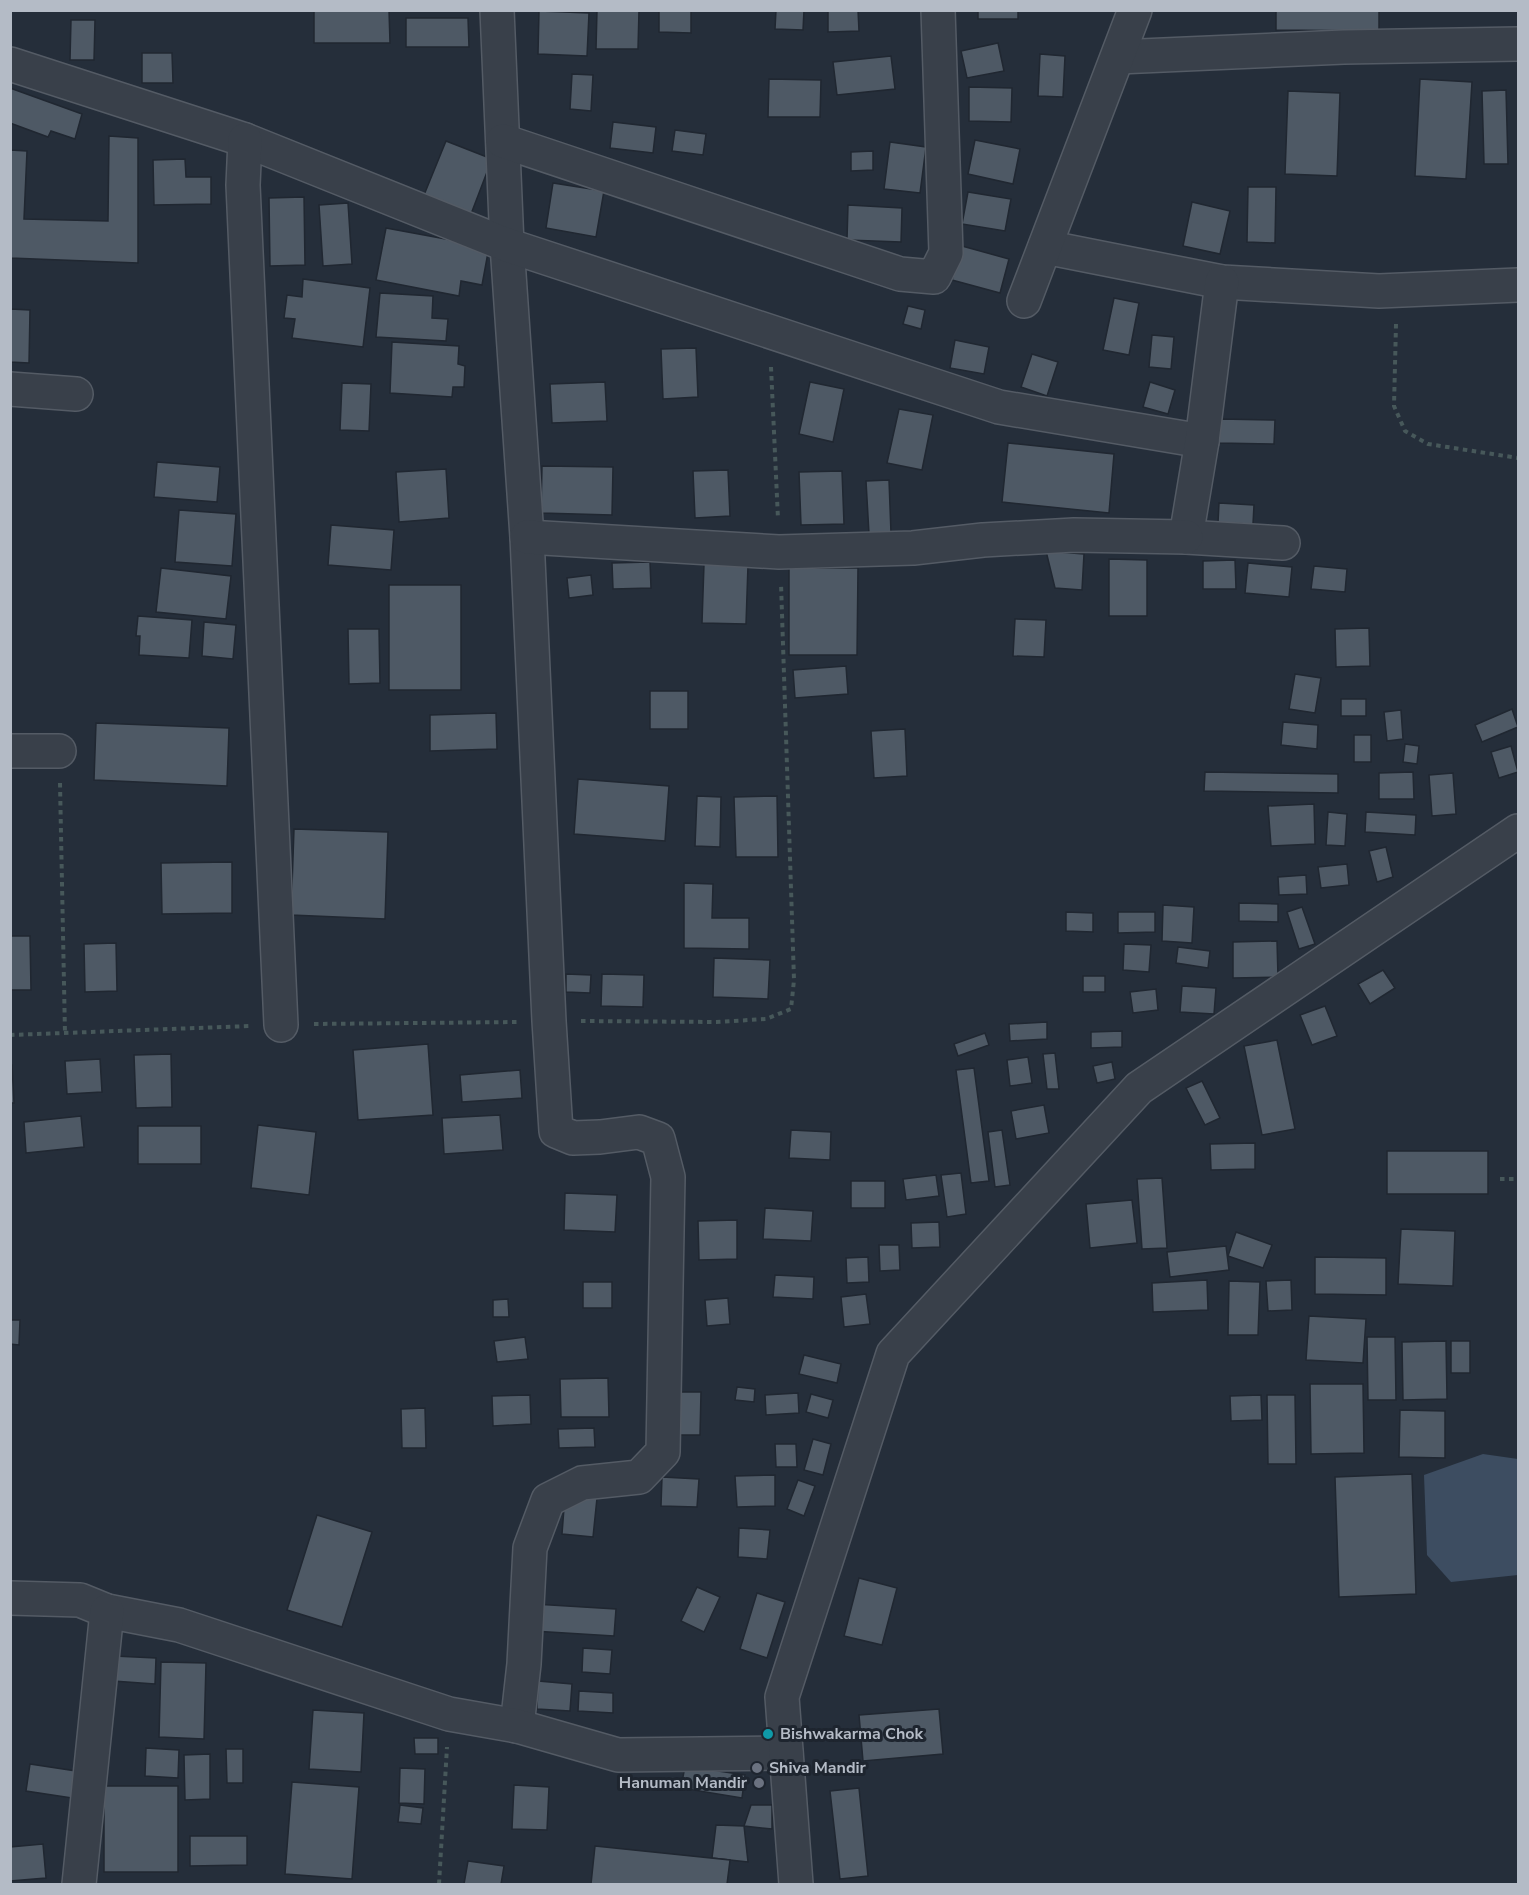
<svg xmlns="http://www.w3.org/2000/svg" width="1529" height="1895" font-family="'Nunito Sans',sans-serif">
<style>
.water{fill:#3d4d61}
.building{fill:#4e5965;stroke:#202731;stroke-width:1.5}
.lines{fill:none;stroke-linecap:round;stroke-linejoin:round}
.street-casing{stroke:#545b65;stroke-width:36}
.path{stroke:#47585a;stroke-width:4;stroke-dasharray:4.5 4.5;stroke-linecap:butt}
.street{stroke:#39404a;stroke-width:33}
.culture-dot{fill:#0f9aa8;stroke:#1e252f;stroke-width:2}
.worship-dot{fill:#6b7280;stroke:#1e252f;stroke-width:2}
.labels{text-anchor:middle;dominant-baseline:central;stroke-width:6;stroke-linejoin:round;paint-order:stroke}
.poi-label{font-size:16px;font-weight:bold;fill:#b4bbc6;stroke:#1e252f;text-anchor:start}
</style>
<rect width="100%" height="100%" fill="#252e3a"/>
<!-- water -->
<path class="water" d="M1483,1454L1518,1459V1575L1451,1582L1427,1555L1424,1475Z"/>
<!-- building -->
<g class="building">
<path d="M314,10H389L390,43H314Z"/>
<path d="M597,10H639L638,49H596Z"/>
<path d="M659,10H691V33L659,32Z"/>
<path d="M776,10H804L803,30L775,29Z"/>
<path d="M828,10H858L859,31L828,32Z"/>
<rect x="978" y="10" width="40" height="9"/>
<path d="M1276,10H1379V31L1276,30Z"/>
<path d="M539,11L589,13L587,56L538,54Z"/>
<path d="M406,18H468L469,47H406Z"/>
<path d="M71,20H95L94,60H70Z"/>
<path d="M998,43L1004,71L967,78L961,51Z"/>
<path d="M142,53H172L173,83H142Z"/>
<path d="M1040,54L1065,56L1063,97L1038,96Z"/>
<path d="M891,56L895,89L837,95L833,62Z"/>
<path d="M572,74L593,75L591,111L570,109Z"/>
<path d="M769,79L821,80L820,117H768Z"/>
<path d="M1420,79L1472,82L1466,179L1415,176Z"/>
<path d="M969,87L1012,88L1011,122L969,121Z"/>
<path d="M10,88L82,114L75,139L51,131L48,137L10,123Z"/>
<path d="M1506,90L1508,164H1484L1482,91Z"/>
<path d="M1288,91L1340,93L1337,176L1285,174Z"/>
<path d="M613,122L656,127L653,153L610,148Z"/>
<path d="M675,130L706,134L703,155L672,151Z"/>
<path d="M109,136L138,138V263L10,258V150L27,151L24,219L108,221Z"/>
<path d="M975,140L1020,149L1013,184L968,174Z"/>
<path d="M446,141L492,159L471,214L424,195Z"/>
<path d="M890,142L926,147L920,193L884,189Z"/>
<path d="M873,151V170L851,171V152Z"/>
<path d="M185,159L186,177H211V204L154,205L153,160Z"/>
<path d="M553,183L604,191L596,237L546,228Z"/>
<path d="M1248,187H1276L1275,243L1247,242Z"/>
<path d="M968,192L1011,199L1005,231L962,224Z"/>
<path d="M304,197L305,265L270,266L269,198Z"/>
<path d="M1192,202L1230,211L1220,254L1183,246Z"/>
<path d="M348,203L352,264L323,266L319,205Z"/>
<path d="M848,205L902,208L901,242L847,240Z"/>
<path d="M386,228L489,247L482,285L461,281L459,296L376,280Z"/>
<path d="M962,246L1009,259L1000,293L952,280Z"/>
<path d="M303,279L370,288L363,347L292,338L295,319L284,318L287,295L302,297Z"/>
<path d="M380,293L433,296L432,318L448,319L446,341L376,337Z"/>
<path d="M1114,298L1139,303L1129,355L1103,350Z"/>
<path d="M908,306L925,310L921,329L903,324Z"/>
<path d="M10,309L30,310L29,363L10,362Z"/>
<path d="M1152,335L1174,337L1171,369L1149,367Z"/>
<path d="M955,340L989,347L984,374L950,368Z"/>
<path d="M392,342L459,346L458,364L465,366L464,387H453L452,397L390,393Z"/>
<path d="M696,348L698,397L663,399L661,349Z"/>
<path d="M1032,354L1058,362L1047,396L1021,387Z"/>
<path d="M605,382L607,421L552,423L550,384Z"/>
<path d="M810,382L844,389L833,442L799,434Z"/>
<path d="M1150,382L1175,390L1168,414L1143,407Z"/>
<path d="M342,383L371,384L369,431L340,430Z"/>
<path d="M899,409L933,415L922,470L887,463Z"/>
<path d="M1219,419L1275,420L1274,444L1218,443Z"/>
<path d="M1008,443L1114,454L1109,513L1002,502Z"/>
<path d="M157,462L220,467L217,502L154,497Z"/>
<path d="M542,466L613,467L612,515L541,513Z"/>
<path d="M446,469L449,518L399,522L396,472Z"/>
<path d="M728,470L730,516L695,518L693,471Z"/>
<path d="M842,471L844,524L801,525L799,472Z"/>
<path d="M889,480L891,533L869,534L866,481Z"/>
<path d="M1219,503L1254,505L1253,524L1218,523Z"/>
<path d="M179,510L236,514L232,566L175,562Z"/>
<path d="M331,525L394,530L391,570L328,565Z"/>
<path d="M1046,551L1084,554L1082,590L1055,588Z"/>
<path d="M1109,559L1147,560V616H1109Z"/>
<path d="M1235,560L1236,589H1203V561Z"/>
<path d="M650,562L651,588L613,589L612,563Z"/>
<path d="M1248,563L1292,567L1289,597L1245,593Z"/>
<path d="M704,564L748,565L746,624L702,623Z"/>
<path d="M1314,566L1347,569L1345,592L1311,589Z"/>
<path d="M161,568L231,576L226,619L156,612Z"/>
<path d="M789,568H858L857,655H789Z"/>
<path d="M591,575L593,595L569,598L567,578Z"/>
<rect x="389" y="585" width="72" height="105"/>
<path d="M138,616L192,620L189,658L139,655L140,636H136Z"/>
<path d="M1015,619L1046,620L1044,657L1013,656Z"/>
<path d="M204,622L236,625L233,659L202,656Z"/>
<path d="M1369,628L1370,666L1336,667L1335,629Z"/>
<path d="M348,629H379L380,683L349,684Z"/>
<path d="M846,666L848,694L795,698L793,670Z"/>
<path d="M1295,674L1321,678L1315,713L1289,709Z"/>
<rect x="650" y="691" width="38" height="38"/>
<rect x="1341" y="699" width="25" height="17"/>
<path d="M1512,709L1518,727L1482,742L1475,725Z"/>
<path d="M1401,710L1403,739L1387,741L1384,712Z"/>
<path d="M496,713L497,749L430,751V715Z"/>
<path d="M1283,722L1318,725L1317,749L1281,745Z"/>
<path d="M96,723L229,728L227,786L94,780Z"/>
<path d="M905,729L907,776L874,778L871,731Z"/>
<rect x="1354" y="735" width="17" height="27"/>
<path d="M1405,744L1419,746L1417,764L1403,762Z"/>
<path d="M1511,746L1518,772L1499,778L1491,752Z"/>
<path d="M1205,772L1338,774V793L1204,791Z"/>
<path d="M1413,772L1414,799H1379V773Z"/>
<path d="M1453,773L1456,814L1432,816L1429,775Z"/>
<path d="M578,779L669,786L665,841L574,834Z"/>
<path d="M697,796L721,797L720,847L695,846Z"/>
<path d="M777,796L778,857H736L734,797Z"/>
<path d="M1314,804L1315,844L1271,846L1268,806Z"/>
<path d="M1328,812L1347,814L1345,846L1326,845Z"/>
<path d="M1366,812L1416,815L1415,835L1365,832Z"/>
<path d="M294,829L388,832L385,919L291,915Z"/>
<path d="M1386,847L1393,877L1377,882L1369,851Z"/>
<path d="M232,862V913L162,914L161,863Z"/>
<path d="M1347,864L1349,885L1321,888L1318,867Z"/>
<path d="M1306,875L1307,894L1279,895L1278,877Z"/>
<path d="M684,883L713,884L712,918H749V949L684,948Z"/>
<path d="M1239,903L1278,904V922L1239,921Z"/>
<path d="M1163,905L1194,907L1192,943L1162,941Z"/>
<path d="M1302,907L1315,944L1299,949L1287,912Z"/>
<path d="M1066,912L1093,913V932L1066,931Z"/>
<path d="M1118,912H1155V932L1118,933Z"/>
<path d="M10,936H30L31,990H10Z"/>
<path d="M1277,941L1278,977L1233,978V942Z"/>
<path d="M116,943L117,991L85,992L84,944Z"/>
<path d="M1124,944L1151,945L1149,972L1123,970Z"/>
<path d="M1178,947L1210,951L1208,968L1176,963Z"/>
<path d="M714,958L770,960L768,999L713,997Z"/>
<path d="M1383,970L1395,988L1370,1004L1358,984Z"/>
<path d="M566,974L591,975L590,993L566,992Z"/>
<path d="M602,974L644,975L643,1007L601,1006Z"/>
<rect x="1083" y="976" width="22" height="16"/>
<path d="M1182,986L1216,988L1214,1014L1180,1012Z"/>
<path d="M1156,989L1158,1010L1133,1013L1130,992Z"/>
<path d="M1325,1006L1337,1036L1312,1045L1300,1015Z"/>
<path d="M1047,1022V1039L1010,1041L1009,1024Z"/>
<path d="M1122,1031V1047L1091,1048V1032Z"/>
<path d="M985,1033L989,1045L958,1056L954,1044Z"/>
<path d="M1277,1040L1295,1129L1262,1135L1244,1046Z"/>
<path d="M428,1044L433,1115L358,1120L353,1050Z"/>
<path d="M1055,1053L1059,1089H1047L1043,1054Z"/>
<path d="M171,1054L172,1107L136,1108L134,1055Z"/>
<path d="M1028,1057L1032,1083L1010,1086L1007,1060Z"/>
<path d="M100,1059L102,1092L67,1094L65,1061Z"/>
<path d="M1112,1062L1115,1079L1097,1083L1093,1066Z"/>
<path d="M10,1065H12L14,1103H10Z"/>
<path d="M974,1068L989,1181L971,1183L956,1070Z"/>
<path d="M520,1070L522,1098L462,1102L460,1075Z"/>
<path d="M1202,1081L1220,1118L1205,1125L1186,1088Z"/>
<path d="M1044,1105L1049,1133L1016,1139L1011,1111Z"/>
<path d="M500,1115L503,1150L444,1154L442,1118Z"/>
<path d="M81,1116L84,1147L26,1153L24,1122Z"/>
<path d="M258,1125L316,1132L309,1195L251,1188Z"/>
<rect x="138" y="1126" width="63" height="38"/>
<path d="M791,1130L831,1132L830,1160L789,1158Z"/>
<path d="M1002,1130L1010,1185L995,1187L988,1132Z"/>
<path d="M1255,1143V1169L1211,1170L1210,1144Z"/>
<rect x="1387" y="1151" width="101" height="43"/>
<path d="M961,1173L966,1214L947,1217L941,1175Z"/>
<path d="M936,1175L939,1196L906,1200L903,1179Z"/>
<path d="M1162,1178L1167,1248L1142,1249L1137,1179Z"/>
<rect x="851" y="1181" width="34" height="27"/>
<path d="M565,1193L617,1195L615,1232L564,1230Z"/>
<path d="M1132,1200L1137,1243L1090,1248L1086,1204Z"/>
<path d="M765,1208L813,1211L811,1241L763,1239Z"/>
<path d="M737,1220V1259L699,1260L698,1221Z"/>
<path d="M939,1222L940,1247L912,1248L911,1223Z"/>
<path d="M1401,1229L1455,1231L1453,1286L1398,1284Z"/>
<path d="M1236,1232L1272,1245L1263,1268L1228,1256Z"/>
<path d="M879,1245H899L900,1270L880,1271Z"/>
<path d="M1226,1246L1229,1270L1170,1277L1167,1252Z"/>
<path d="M868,1257L869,1282L847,1283L846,1258Z"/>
<path d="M1315,1257L1386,1258V1295L1315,1294Z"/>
<path d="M775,1275L814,1277L813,1299L773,1297Z"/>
<path d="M1207,1280L1208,1310L1153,1312L1152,1283Z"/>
<path d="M1291,1280L1292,1310L1268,1311L1266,1281Z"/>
<path d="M1229,1281L1260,1282L1258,1335H1228Z"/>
<rect x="583" y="1282" width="29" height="26"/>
<path d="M866,1294L870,1324L844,1327L841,1297Z"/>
<path d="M728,1298L730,1324L707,1326L705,1300Z"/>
<path d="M508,1299L509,1317H493V1300Z"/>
<path d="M1309,1316L1366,1319L1363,1363L1306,1360Z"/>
<path d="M10,1320H20L19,1345L10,1344Z"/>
<path d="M525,1337L528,1359L497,1362L494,1341Z"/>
<path d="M1367,1337H1395L1396,1400H1368Z"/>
<path d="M1446,1341L1447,1399L1403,1400L1402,1342Z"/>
<rect x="1451" y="1341" width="19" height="32"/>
<path d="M804,1355L841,1364L837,1383L799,1374Z"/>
<path d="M608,1378L609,1417H561L560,1379Z"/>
<path d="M1310,1384H1363L1364,1453L1311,1454Z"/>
<path d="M737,1387L755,1389L754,1402L735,1400Z"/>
<path d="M678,1392H701L700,1435H677Z"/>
<path d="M798,1393L799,1413L766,1415L765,1395Z"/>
<path d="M811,1394L833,1400L828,1418L806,1412Z"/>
<path d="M530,1395L531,1424L493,1426L492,1396Z"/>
<path d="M1261,1395L1262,1420L1231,1421L1230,1396Z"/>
<path d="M1267,1395H1295L1296,1464H1268Z"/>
<path d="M425,1408L426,1448H402L401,1409Z"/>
<path d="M1400,1410L1445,1411V1458L1399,1457Z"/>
<path d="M594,1428L595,1447L559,1448L558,1429Z"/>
<path d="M813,1439L831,1444L823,1475L804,1470Z"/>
<path d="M775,1444H796L797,1467H776Z"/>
<path d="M1412,1474L1416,1594L1339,1597L1335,1477Z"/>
<path d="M775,1475V1506L737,1507L735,1476Z"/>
<path d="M662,1477L699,1479L697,1507L661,1506Z"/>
<path d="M798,1480L815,1486L804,1516L787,1509Z"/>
<path d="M565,1495L597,1498L593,1537L562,1534Z"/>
<path d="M317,1515L372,1532L342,1627L287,1610Z"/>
<path d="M739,1528L770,1530L767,1559L738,1557Z"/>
<path d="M859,1578L897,1588L882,1645L844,1636Z"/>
<path d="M697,1587L720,1597L704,1632L681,1621Z"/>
<path d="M757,1593L785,1602L767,1658L740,1649Z"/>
<path d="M534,1604L616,1609L614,1636L533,1631Z"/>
<path d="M583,1648L612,1650L610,1674L582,1672Z"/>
<path d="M114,1656L156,1658L155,1684L113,1681Z"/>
<path d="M161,1662L206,1663L204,1739L159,1737Z"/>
<path d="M538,1681L572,1684L570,1711L537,1709Z"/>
<path d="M579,1691L613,1693V1713L578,1711Z"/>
<path d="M939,1709L943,1754L863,1761L859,1715Z"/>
<path d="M313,1710L364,1713L361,1772L309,1769Z"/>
<path d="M414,1738H438V1754H415Z"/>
<path d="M146,1748L179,1750L178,1778L145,1776Z"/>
<path d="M226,1749H243V1783H227Z"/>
<path d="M210,1754V1799L185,1800L184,1755Z"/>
<path d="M30,1764L76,1771L72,1798L26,1791Z"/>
<path d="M685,1766L745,1775L742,1798L681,1788Z"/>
<path d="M400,1768L425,1769L424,1804L399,1803Z"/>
<path d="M292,1782L359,1787L352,1879L285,1874Z"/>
<path d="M514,1785L549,1787L547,1830L512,1829Z"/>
<rect x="104" y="1786" width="74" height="86"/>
<path d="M859,1788L868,1876L840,1879L830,1791Z"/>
<path d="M400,1805L423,1808L421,1824L398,1822Z"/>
<path d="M751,1805H772V1829L744,1826Z"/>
<path d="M716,1825L744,1826L748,1862L712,1858Z"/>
<path d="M190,1836H247V1865L190,1866Z"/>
<path d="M43,1844L46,1878L10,1881V1847Z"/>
<path d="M595,1846L730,1860L727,1884H591Z"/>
<path d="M468,1861L504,1866L501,1884H464Z"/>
</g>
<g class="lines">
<defs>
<g id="street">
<path d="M497,10L507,245L527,537L549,1021L556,1131L573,1138L600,1137L639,1132L658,1139L668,1177L663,1452L639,1477L582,1483L548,1500L530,1548L524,1664L517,1726"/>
<path d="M1118,57L1344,47L1518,44"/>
<path d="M10,64L245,140L507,245L999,407L1202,441"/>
<path d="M245,140L243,185L281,1025"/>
<path d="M503,141L900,274L934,277L946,253L938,10"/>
<path d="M1045,247L1222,282L1379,291L1518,285"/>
<path d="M1222,282L1202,441L1186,537L1283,543"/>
<path d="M1024,301L1135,10"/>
<path d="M10,389L76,394"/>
<path d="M527,537L779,552L913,548L983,540L1074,535L1186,537"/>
<path d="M10,751H59"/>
<path d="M10,1598L80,1600L107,1611L179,1625L449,1714L517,1726L618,1755L786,1753"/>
<path d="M79,1884L107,1611"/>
<path d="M796,1884L782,1697L893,1354L1139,1088L1518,831"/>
</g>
</defs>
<!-- street casing -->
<use href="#street" class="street-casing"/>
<!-- path -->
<g class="path">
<path d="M1396,324L1394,406L1405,431L1428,444L1518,458"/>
<path d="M771,367L778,519"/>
<path d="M60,783L65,1034"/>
<path d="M581,1021L716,1022L766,1019L791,1009L794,980L781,583"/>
<path d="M314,1024L517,1022"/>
<path d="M10,1035L250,1026"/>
<path d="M1500,1179H1518"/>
<path d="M439,1884L447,1747"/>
</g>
<!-- street -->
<use href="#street" class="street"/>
</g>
<!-- markers -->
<circle class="culture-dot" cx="768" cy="1734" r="6"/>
<g class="worship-dot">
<circle cx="757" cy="1768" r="6"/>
<circle cx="759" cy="1783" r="6"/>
</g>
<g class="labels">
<!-- poi labels -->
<g class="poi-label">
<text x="780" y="1734">Bishwakarma Chok</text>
<text x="769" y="1768">Shiva Mandir</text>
<text x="747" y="1783" text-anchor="end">Hanuman Mandir</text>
</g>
</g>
<!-- border -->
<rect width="1529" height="1895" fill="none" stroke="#b4bbc6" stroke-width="24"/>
</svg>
